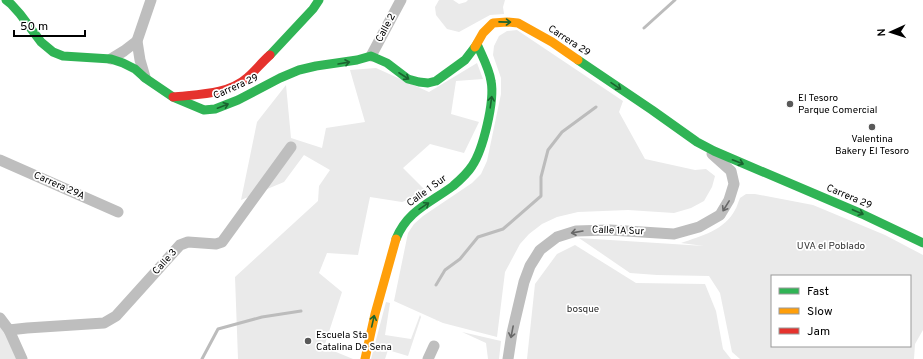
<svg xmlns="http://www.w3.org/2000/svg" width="923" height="359" font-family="Overpass,sans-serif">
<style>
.green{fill:#eaeaea;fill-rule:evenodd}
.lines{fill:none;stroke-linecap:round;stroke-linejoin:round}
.stream{stroke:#bcbcbc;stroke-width:3}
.street{stroke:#bebebe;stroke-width:11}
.fast{stroke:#30b455;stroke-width:9}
.slow{stroke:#ff9f0a;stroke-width:9}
.jam{stroke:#e5322d;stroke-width:9}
.oneway{stroke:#1a632f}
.oneway2{stroke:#686868}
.poi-dot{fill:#595959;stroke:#fff;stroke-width:1.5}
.labels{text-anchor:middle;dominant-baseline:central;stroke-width:3.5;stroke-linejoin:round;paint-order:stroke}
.street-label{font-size:10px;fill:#000;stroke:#fff}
.poi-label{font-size:10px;fill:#000;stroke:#fff;text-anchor:start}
.park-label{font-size:10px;fill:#303030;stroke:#fff}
</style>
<rect width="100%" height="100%" fill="#fff"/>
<!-- green -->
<g class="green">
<path d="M439,0H453L459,4L466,2L468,0H505L503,7L504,14L490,15L459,32L447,29L436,15L435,7Z"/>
<path d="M517,30L623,101L619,112L645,159L695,170L706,169L715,176L712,187L704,201L691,208L674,213L628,210L578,212L557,217L542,224L529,234L520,244L505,272L497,337L443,323L394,301L408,233L414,224L423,216L472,183L481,174L487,161L501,94V78L493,55L494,46L499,36L507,31Z"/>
<path d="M477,63L483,79L456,81L451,114L479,122L464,153L430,144L403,168L428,193L402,202L370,197L358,255L327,253L319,273L342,292L324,347L353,359H238L235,277L318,201L319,186L330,170L304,155L284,182L241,200L257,122L286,85L291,138L322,148L326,128L365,122L350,70L376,68L429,92Z"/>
<path d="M746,194H755L813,205L885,235L923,255V330L915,344L914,359H740L732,352L720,293L709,276L657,275L630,273L579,238L704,246L681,243C701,236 725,230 735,210C737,207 738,202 740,198ZM772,276H910V346H772Z"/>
<path d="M575,245L636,283L705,284L716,311L723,349L731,359H527L535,284L557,254Z"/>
<path d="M386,302L390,303L385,335L411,339L420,315L421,317L408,356L388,350L385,359H371Z"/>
<path d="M0,326L4,331L17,359H0Z"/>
<path d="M462,332L501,341L499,359H488L486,343Z"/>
</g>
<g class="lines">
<!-- stream -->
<g class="stream">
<path d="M644,28L675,0"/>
<path d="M436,285L445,270L460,259L478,237L503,229L541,196V177L548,150L562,132L596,107"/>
<path d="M202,359L218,329L262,317L301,311"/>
</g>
<!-- street -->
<g class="street">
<path d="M371,56L401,0"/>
<path d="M111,59L124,51L137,41"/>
<path d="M145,77L140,60L137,41L151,0"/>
<path d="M0,160L118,212"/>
<path d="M0,318L9,330L22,359"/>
<path d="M9,330L27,328L104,323L116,316L180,245L188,242L216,244L222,242L291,147"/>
<path d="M428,359L434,346"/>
<path d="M508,359L512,333L524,282L530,266L540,250L557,237L576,231L610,230L674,234L699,227L720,215L729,200L734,184L731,171L712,154"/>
</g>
<!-- fast -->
<g class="fast">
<path d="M6,0L11,4L20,14L41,42L53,52L63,56L111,59L123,63L135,69L145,78L173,97L204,110L215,109L238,100L280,78L299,70L316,66L357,60L371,56L387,63L408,79L419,82L428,83L436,81L465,60L475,47"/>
<path d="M270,55L313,9L319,0"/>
<path d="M578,60L652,110L697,142L714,151L862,214L923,243"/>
<path d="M396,239C407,211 430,203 453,186C460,180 467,174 472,166C483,150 495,101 491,81C489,68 482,56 477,44"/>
</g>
<!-- slow -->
<g class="slow">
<path d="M475,47L483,33L493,23L507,22L518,23L552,42L578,60"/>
<path d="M365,359L375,314L396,239"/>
</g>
<!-- jam -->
<path class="jam" d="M173,97C198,94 228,95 248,77C255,71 262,62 270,55"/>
</g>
<!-- one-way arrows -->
<defs><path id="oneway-shaft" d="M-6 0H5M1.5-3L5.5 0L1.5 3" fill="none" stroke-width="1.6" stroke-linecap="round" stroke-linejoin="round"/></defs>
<g class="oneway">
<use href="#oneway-shaft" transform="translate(505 22) rotate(1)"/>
<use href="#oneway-shaft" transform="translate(344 63) rotate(-10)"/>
<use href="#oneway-shaft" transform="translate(404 76) rotate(33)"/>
<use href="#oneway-shaft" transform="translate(616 86) rotate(34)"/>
<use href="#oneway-shaft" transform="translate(491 102) rotate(-82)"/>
<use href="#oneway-shaft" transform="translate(223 106) rotate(-21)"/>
<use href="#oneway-shaft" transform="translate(738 162) rotate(21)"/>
<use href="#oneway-shaft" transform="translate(424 206) rotate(-34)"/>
<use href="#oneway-shaft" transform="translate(858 212) rotate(23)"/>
<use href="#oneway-shaft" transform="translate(373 321) rotate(-77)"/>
</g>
<g class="oneway2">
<use href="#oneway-shaft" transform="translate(726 206) rotate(122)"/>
<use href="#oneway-shaft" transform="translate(577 232) rotate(170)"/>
<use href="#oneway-shaft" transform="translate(512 332) rotate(101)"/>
</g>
<!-- markers -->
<g class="poi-dot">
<circle cx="790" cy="104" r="4"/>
<circle cx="872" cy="127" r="4"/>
<circle cx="308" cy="341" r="4"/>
</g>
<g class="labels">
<!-- street labels -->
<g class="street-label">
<text transform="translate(386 28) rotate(-62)">Calle 2</text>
<text transform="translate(569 41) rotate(33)">Carrera 29</text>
<text transform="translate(236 87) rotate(-24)">Carrera 29</text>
<text transform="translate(59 186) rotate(24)">Carrera 29A</text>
<text transform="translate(427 191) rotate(-36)">Calle 1 Sur</text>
<text transform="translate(849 197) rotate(23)">Carrera 29</text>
<text transform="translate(618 231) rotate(2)">Calle 1A Sur</text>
<text transform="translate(165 262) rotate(-48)">Calle 3</text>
</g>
<!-- poi labels -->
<g class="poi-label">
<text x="798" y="98">El Tesoro<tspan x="798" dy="12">Parque Comercial</tspan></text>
<text x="872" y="139" text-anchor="middle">Valentina<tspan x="872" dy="12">Bakery El Tesoro</tspan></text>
<text x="316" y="335">Escuela Sta<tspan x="316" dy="12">Catalina De Sena</tspan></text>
</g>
<!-- park labels -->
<g class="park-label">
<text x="831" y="246">UVA el Poblado</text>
<text x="583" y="309">bosque</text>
</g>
</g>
<!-- legend -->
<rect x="771" y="275" width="140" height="72" fill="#ffffff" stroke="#999999"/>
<rect x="779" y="288" width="20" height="6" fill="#30b455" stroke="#999999"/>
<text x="807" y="295" font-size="12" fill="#000000">Fast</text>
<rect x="779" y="308" width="20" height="6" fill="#ff9f0a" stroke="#999999"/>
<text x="807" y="315" font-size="12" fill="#000000">Slow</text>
<rect x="779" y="328" width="20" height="6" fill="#e5322d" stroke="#999999"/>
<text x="807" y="335" font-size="12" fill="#000000">Jam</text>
<!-- north arrow -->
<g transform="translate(891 32) rotate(267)" stroke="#ffffff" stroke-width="3" paint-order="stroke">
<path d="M0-3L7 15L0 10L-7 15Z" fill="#000000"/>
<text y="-6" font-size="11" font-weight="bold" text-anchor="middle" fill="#000000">N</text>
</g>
<!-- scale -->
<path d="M14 30v6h71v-6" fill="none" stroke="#000000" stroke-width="2"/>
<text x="20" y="30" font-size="12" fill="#000000" stroke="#ffffff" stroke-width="3" paint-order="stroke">50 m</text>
</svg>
